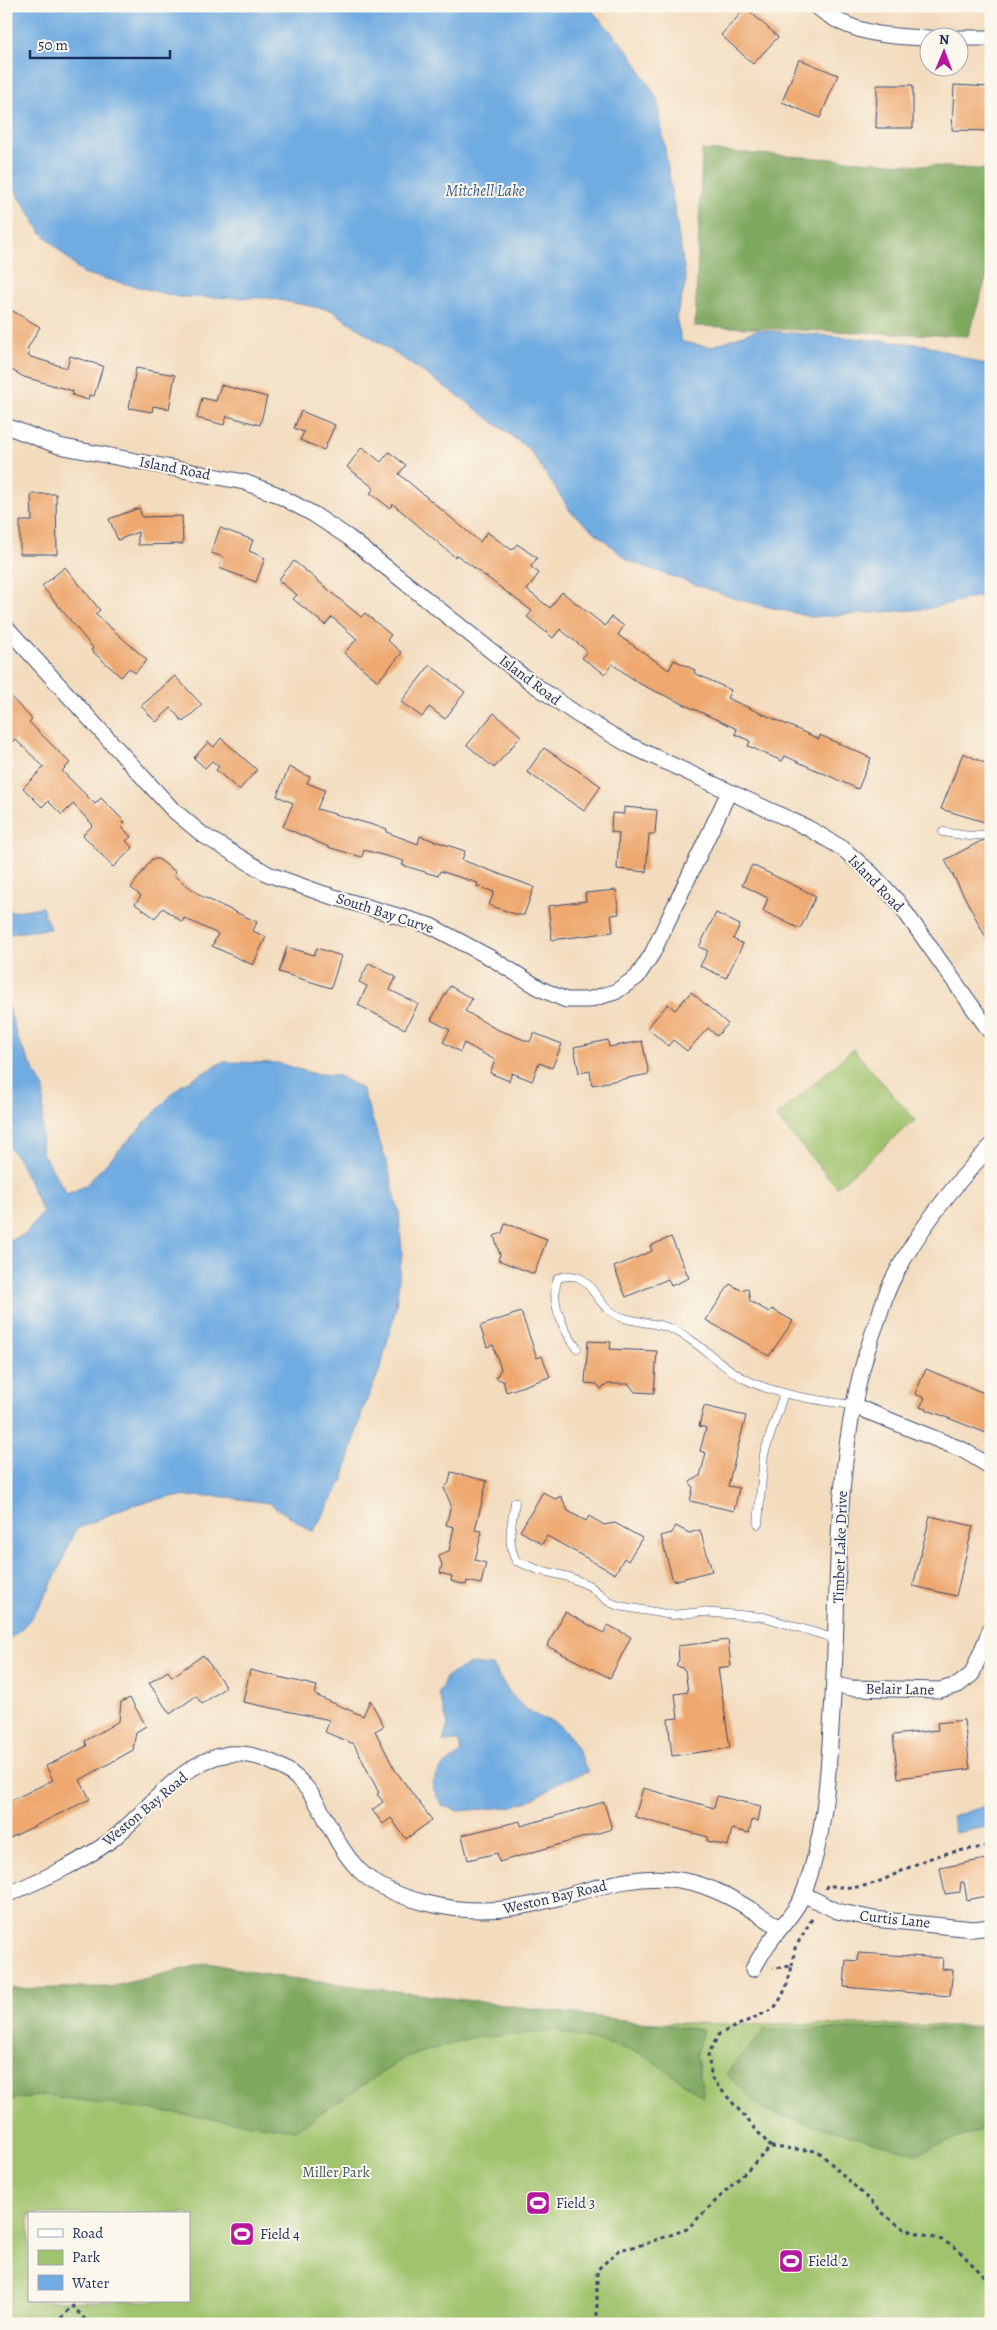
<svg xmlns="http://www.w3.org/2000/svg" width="997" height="2330" font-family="Alegreya,serif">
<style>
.green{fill:#a0c36d;stroke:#5e7966;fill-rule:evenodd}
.forest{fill:#80a960;stroke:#4e6c5f}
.water{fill:#70abe1;stroke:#466da0}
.building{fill:#eea870}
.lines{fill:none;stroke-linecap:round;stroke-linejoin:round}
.lane-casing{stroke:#3b496c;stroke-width:9}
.street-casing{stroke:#3b496c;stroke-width:17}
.path{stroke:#3b496c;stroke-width:3;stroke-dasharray:4 4;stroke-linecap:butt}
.lane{stroke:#fff;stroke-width:8}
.street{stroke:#fff;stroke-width:15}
.labels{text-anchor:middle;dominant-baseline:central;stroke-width:4;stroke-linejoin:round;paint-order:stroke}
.street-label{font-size:15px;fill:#1b2f5e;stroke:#fbf7ec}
.park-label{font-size:15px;fill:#435b62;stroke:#fbf7ec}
.poi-label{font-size:15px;fill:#1b2f5e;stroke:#fbf7ec;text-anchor:start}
.water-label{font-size:16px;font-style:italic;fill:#395a8c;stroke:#fbf7ec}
</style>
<rect width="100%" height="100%" fill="#fbf7ec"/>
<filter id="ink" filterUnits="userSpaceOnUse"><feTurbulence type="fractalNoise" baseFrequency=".02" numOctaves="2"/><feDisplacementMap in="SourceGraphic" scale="10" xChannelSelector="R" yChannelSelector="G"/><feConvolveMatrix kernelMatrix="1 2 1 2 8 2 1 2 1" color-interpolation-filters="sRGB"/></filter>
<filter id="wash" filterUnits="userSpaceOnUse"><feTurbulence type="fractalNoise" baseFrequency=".0096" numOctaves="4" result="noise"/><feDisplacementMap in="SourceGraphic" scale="20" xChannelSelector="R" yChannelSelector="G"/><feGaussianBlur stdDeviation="1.12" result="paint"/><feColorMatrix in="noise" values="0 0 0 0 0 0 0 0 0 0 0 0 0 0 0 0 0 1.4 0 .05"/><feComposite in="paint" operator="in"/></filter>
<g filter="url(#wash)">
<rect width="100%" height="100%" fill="#f3dcbe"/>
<!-- green -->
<g class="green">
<path d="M853,1049L915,1120L837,1187L776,1117Z"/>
<path d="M6,2017L991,2026V2324H6ZM29,2214H189V2301H29Z"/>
</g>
<!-- forest -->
<g class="forest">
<path d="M702,150L991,170V263L968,336L695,326Z"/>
<path d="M208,1963L274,1976L703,2030L696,2054L704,2097L641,2053L558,2031L470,2038L406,2057L295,2130L44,2095L6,2100V1989L110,1987Z"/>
<path d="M991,2028V2126L916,2154L765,2111L726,2074L764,2030Z"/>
</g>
<!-- water -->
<g class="water">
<path d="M6,6H588L630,53L657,99L686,281L676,318L682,342L710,347L757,330L842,337L927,345L991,367V593L926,609L811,617L736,599L629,561L571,512L530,450L463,399L331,310L268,298L179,297L82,273L41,232L6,175Z"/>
<path d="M6,905L11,912L42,907L50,929L13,933L6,940Z"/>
<path d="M6,997L18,1040L44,1089L41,1151L67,1194L85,1186L181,1085L223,1062L278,1063L311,1073L339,1076L362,1089L387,1163L399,1213L402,1252L396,1307L381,1367L363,1409L343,1480L313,1532L269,1503L217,1496L169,1497L131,1505L75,1530C60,1566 41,1620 6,1641V1241L26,1234L43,1212L19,1160L6,1143Z"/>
<path d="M471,1664L493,1666C503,1685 516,1704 535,1715C543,1719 553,1721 560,1726C573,1737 581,1757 588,1772L566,1779L529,1801L509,1807L458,1811L441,1805L432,1785L441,1768L461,1753L459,1741L443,1742L448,1725L439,1693L447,1676Z"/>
<path d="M991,1804V1826L955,1833L952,1817Z"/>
</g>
<g id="blocks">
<!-- building -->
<g class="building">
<path d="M746,8L778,37L753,64L721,35Z"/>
<path d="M799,59L838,75L820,118L782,102Z"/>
<path d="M877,85H913V128H876Z"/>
<path d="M954,85L991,87L989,131L952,130Z"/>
<path d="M6,307L40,327L27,349L30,352L28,356L67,368L70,356L103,366L94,396L89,395L88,400L72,395L73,391L24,377L6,367Z"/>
<path d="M136,368L175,375L169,409L153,406L152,412L129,408Z"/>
<path d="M221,385L267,397L260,425L227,416L224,425L197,418L202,398L216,401Z"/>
<path d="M301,411L335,425L324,450L300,440L304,432L294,428Z"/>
<path d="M362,447L381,462L389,452L406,465L399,474L480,542L487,532L512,550L517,544L537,558L531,567L539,573L527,590L550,608L562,592L605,626L611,617L624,626L618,635L669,670L674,660L695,670L694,673L731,690L727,698L819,739L820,735L871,758L858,789L785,756L782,761L748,746L750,741L735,734L737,729L640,684L612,664L605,674L582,658L587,651L560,629L553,638L527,617L532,611L457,555L455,557L393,504L390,508L370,493L374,488L347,467Z"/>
<path d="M31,494H56L57,554H20V521H32Z"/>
<path d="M139,508L142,517L182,516L183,544L138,545V532L118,540L109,519Z"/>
<path d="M220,528L253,540L249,551L265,558L256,582L219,568L223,557L211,553Z"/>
<path d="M294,561L361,617L365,613L391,635L387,640L402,653L378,681L344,653L357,639L332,617L325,625L293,599L297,595L278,580Z"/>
<path d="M65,567L100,610L95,614L147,660L135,673L129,668L121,677L91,650L93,648L42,586Z"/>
<path d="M430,665L465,692L445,719L429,707L422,717L401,702Z"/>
<path d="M175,676L202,705L183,722L171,708L156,722L141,706Z"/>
<path d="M6,692L32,719L29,722L70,763L62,771L95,804L101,798L125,822L121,826L131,837L126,841L133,848L113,867L83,835L93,825L73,804L62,815L48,801L42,807L23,788L44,767L15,739L6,748Z"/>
<path d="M494,713L521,736L494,768L467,745Z"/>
<path d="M221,738L257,770L239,790L216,770L219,767L212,761L205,768L194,758L208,742L214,747Z"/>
<path d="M544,748L601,786L584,811L527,772Z"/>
<path d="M963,753L991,766V824L941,809Z"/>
<path d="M289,767L310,777L307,783L325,790L317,809L387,829L386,832L418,844L420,836L465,851L462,860L534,887L524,915H518L489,905L494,892L477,886L478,883L440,871L438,876L402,865L404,861L364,850L362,857L331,848L283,827L293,803L277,796Z"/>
<path d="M624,807L657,810L655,834H649L646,872L617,869L619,833L611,832L612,813L624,814Z"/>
<path d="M991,840V947L945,860L981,841Z"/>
<path d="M152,859H158L176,872L173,875L203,897L257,922L253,931L266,937L253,965L212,946L218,934L184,918L182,922L163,908L155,918L135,904L141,896L131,888Z"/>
<path d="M752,865L816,896L800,929L763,911L768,898L742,885Z"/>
<path d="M616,890L619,914L611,915L613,932L552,940L548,906L586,901L585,893Z"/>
<path d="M716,913L740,925L733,939L743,944L726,978L700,966L708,951L699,947Z"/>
<path d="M287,947L314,955L317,948L341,956L331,988L279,972Z"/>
<path d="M369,963L396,977L390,990L418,1004L405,1029L358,1005L367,986L359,982Z"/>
<path d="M450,986L472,999L465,1011L496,1029L530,1042L534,1033L562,1044L552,1068L539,1063L532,1081L512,1073L509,1081L490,1073L495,1060L464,1043L460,1052L443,1042L450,1030L431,1020Z"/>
<path d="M691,992L728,1024L717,1036L708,1028L687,1051L673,1040L668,1046L647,1028L668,1004L675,1010Z"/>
<path d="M608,1040L609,1047L642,1041L649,1074L592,1085L590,1071L579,1073L574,1047Z"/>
<path d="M505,1223L547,1239L534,1274L498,1260L500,1255L494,1236L502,1233Z"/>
<path d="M671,1237L689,1278L671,1286L668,1279L626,1297L614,1267L652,1251L650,1246Z"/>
<path d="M730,1284L741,1290L748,1288L750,1301L769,1312L772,1309L793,1321L769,1356L706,1320Z"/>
<path d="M521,1312L537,1358L542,1356L550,1377L506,1392L503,1381L496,1378L501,1369L493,1345L487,1347L480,1326Z"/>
<path d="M588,1341L611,1342L610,1349L657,1351L654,1393L635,1392L629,1384H608L601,1389L597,1384L585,1383Z"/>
<path d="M926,1369L991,1396V1435L920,1407L925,1398L915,1394Z"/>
<path d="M704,1406L746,1416L728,1486L739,1488L734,1511L690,1501L693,1488L690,1482L700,1476L706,1453L700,1451L706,1428L699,1426Z"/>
<path d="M451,1472L487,1481L475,1530L482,1531L475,1560L486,1563L481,1584L467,1581L466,1585L451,1581L452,1576L440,1573L442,1564L438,1555L449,1551L454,1527L446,1525L451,1505L444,1488L449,1483Z"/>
<path d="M543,1492L555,1499L561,1496L568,1511L586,1521L589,1516L604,1525L615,1523L642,1538L628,1561L624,1558L615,1574L547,1536L542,1544L520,1531Z"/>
<path d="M930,1516L973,1526L956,1596L913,1586Z"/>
<path d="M676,1526L689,1533L700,1530L712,1571L673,1581L661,1536L672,1533Z"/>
<path d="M565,1612L604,1633L608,1625L631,1637L610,1678L547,1646Z"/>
<path d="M728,1640L731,1666L718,1668L730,1748L672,1756L668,1719L678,1718L675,1694L688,1692L685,1670L676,1665L679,1660L678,1646Z"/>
<path d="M203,1655L226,1687L202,1704L196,1696L170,1714L149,1683L168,1671L172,1677Z"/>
<path d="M250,1670L317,1686L315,1695L363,1716L370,1700L384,1726L375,1731L395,1770L432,1820L406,1839L391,1818L383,1824L372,1810L383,1802L377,1794L379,1793L354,1744L325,1732L330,1720L243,1702Z"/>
<path d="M130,1698L146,1726L136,1732L133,1750L80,1780L90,1799L6,1840V1803L53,1780L46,1766L87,1746L85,1741L119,1721L121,1702Z"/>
<path d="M964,1720L970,1769L898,1778L893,1735L938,1730L937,1723Z"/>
<path d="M643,1788L714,1808L717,1796L761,1806L758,1821L752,1820L749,1833L732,1829L728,1846L707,1841L708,1837L635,1817Z"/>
<path d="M604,1802L612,1829L499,1862L497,1853L468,1860L462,1835L520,1821L521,1826Z"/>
<path d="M991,1858V1886H988L990,1895L967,1900L964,1882H961L960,1892L945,1894L940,1868Z"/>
<path d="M858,1953L943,1958L942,1969L953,1970L950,1996L844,1987L846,1960L858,1961Z"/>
</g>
</g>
</g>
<g filter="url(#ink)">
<use href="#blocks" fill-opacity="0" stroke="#3b496c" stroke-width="1"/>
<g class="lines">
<defs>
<g id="lane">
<path d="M943,832L969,836L991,834"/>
<path d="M577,1348C563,1330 549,1300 558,1278C589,1268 591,1296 610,1311C626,1323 651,1321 669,1328C697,1339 718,1365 745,1379C775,1395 819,1400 852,1405"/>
<path d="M515,1502C512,1523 506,1541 516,1561L539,1570L569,1577L590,1586L609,1602L619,1606L672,1615L702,1612L764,1617L836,1639"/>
<path d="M758,1524L764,1454L784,1393"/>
</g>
<g id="street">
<path d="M816,6C849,34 888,37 930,38"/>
<path d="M960,38H991"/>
<path d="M6,426L59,446L244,482L276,494L313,514L348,537L529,681L578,715L629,745L808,828L842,848L871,873L898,902L991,1033"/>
<path d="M6,627L172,809L203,835L268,874L324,894L431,926L491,958L541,989L566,1000H588L615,992L637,977L652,954L729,792"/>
<path d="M852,1405L963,1450L991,1467"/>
<path d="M834,1685L851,1688L940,1690L958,1685L972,1674L991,1628"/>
<path d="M803,1894L837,1911L874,1919L973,1929L991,1927"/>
<path d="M6,1895C43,1879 78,1864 110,1841C147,1813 179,1761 229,1754C242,1753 257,1756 269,1761C323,1782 322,1831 358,1869C376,1888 402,1897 426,1903C460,1912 495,1912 529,1905C578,1895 628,1872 679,1880C716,1885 749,1908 780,1928"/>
<path d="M753,1969C758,1961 763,1951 769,1943C781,1926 797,1911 804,1892C826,1835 828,1773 832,1713C841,1580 830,1445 878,1319C882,1306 886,1293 892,1281C917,1231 952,1187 991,1146"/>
</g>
</defs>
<!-- lane casing -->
<use href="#lane" class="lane-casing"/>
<!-- street casing -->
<use href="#street" class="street-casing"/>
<!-- path -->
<g class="path">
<path d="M826,1889L827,1885C875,1895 892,1871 934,1857C952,1851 972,1849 991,1846"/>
<path d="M792,1966L795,1948L813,1917"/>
<path d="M771,2147L818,2151L887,2217L904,2229L942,2240L956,2248L991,2283"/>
<path d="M55,2324L73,2306L89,2324"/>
<path d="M597,2324V2270L619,2250L645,2244L687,2229L771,2147L712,2079L708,2055L719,2034L773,2009C784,1997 788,1982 792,1966L773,1968"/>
</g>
<!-- lane -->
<use href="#lane" class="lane"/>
<!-- street -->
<use href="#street" class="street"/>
</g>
</g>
<!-- icons -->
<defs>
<symbol id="stadium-square" viewBox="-11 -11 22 22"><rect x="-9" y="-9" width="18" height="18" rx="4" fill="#b5179e" stroke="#fbf7ec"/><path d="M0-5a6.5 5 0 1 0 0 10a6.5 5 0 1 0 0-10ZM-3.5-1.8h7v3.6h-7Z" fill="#fff"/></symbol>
</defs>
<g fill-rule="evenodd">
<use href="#stadium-square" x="524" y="2189" width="28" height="28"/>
<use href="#stadium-square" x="228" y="2220" width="28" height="28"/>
<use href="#stadium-square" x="777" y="2247" width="28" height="28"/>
</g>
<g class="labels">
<!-- street labels -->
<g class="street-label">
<text transform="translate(175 468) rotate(11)">Island Road</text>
<text transform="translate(530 680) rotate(37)">Island Road</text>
<text transform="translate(876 883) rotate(46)">Island Road</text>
<text transform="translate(385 913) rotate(18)">South Bay Curve</text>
<text transform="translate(840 1547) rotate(-88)">Timber Lake Drive</text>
<text transform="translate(900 1689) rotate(1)">Belair Lane</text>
<text transform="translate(145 1809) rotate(-40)">Weston Bay Road</text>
<text transform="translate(555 1897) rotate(-13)">Weston Bay Road</text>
<text transform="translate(895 1919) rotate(6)">Curtis Lane</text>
</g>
<!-- park labels -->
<g class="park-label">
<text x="336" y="2172">Miller Park</text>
</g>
<!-- poi labels -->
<g class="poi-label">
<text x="556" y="2203">Field 3</text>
<text x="260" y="2234">Field 4</text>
<text x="808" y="2261">Field 2</text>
</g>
<!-- water labels -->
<g class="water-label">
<text x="485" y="191">Mitchell Lake</text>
</g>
</g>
<!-- margin -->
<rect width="997" height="2330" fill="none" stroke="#fbf7ec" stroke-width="25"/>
<!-- legend -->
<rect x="28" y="2212" width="162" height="90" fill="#fbf7ec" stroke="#a1a7b3"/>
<rect x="38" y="2229" width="25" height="8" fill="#ffffff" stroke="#a1a7b3"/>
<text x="72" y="2238" font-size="15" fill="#1b2f5e">Road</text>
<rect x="38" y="2250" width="25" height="15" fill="#a0c36d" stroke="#a1a7b3"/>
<text x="72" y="2262" font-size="15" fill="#1b2f5e">Park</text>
<rect x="38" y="2275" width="25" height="15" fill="#70abe1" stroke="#a1a7b3"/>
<text x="72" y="2288" font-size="15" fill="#1b2f5e">Water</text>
<!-- north arrow -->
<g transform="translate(944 52) rotate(1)"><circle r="24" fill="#fbf7ec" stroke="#a1a7b3"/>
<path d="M0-4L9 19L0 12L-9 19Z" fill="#b5179e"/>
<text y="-8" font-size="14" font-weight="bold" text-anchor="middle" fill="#1b2f5e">N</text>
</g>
<!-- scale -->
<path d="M30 50v8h140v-8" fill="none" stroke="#1b2f5e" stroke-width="2.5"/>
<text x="38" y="50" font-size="15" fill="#1b2f5e" stroke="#fbf7ec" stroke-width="4" paint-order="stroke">50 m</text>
</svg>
